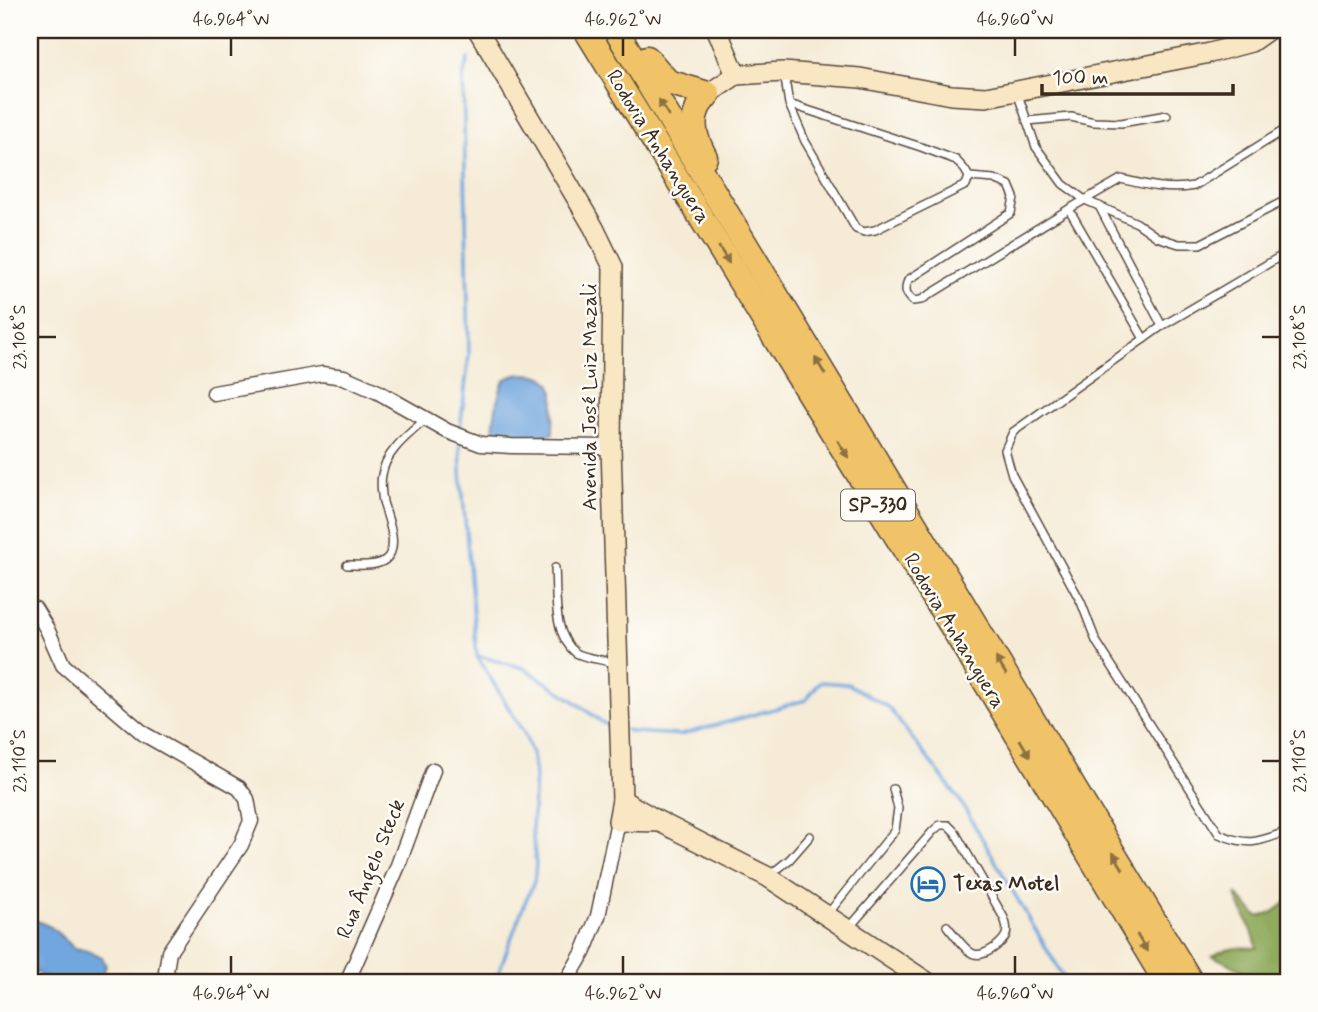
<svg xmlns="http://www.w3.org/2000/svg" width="1318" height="1012" font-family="Mynerve,sans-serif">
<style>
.forest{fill:#90ab5d;stroke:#666a3e;stroke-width:2}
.water{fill:#71a6de;stroke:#56687e;stroke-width:2}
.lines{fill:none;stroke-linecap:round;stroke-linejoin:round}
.stream{stroke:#71a6de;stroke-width:3.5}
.lane-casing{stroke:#57473a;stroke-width:10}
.street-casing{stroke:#57473a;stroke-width:17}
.secondary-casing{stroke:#57473a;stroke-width:22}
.highway-casing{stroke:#57473a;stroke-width:27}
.lane{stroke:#fff;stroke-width:7}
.street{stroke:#fff;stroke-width:14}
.secondary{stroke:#f9e7c3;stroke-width:19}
.highway{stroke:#f0c369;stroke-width:24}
.oneway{fill:#8c6f40}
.ticks{fill:none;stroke:#3b2a1e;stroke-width:2.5}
.labels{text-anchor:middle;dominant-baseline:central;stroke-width:5;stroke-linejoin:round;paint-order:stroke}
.shield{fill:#fdfcf7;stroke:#75695f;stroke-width:2}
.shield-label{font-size:19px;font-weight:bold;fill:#3b2a1e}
.street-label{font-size:21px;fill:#3b2a1e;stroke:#fdfcf7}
.poi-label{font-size:21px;font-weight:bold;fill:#3b2a1e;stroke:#fdfcf7;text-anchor:start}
.neatline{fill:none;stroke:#3b2a1e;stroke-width:2.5}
.ticks-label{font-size:18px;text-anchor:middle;fill:#3b2a1e}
</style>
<rect width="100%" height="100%" fill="#fdfcf7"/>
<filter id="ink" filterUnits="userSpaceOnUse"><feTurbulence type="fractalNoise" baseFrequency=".0143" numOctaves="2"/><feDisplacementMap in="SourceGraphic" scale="14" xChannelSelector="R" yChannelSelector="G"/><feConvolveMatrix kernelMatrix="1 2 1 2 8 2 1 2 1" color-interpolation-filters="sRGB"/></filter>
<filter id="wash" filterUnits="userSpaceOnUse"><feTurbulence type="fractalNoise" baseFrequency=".00686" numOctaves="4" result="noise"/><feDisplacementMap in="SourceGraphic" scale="28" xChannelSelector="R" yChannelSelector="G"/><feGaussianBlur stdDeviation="1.57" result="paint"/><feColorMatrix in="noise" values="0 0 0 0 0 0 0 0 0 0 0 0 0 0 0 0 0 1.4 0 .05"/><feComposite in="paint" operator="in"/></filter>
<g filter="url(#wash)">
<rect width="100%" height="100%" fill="#f5ebd6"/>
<!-- forest -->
<path class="forest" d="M1236,894L1257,916C1269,917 1279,908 1288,901V982H1266L1213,956C1226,947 1242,947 1257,948C1254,929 1241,913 1236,894Z"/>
<!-- water -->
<g class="water">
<path d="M521,374C538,374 548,375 554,392L553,433L544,437L498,438C496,436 495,435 494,433C492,424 499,387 505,380C509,376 515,375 521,374Z"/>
<path d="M30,918L51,927L74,948L86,950L102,957L106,966L100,982H50L30,968Z"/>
</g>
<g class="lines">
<!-- stream -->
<g class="stream">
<path d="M460,430L469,354L463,77L468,59"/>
<path d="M460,441L461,473L477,656L524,733L532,754L535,776L532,830L536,864L534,882L523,907L495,982"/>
<path d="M478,656L524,668L573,700L603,723L612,726"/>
<path d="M626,730L633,732L681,735L806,700L820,682L848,684L888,707L959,799L1066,982"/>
</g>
</g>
</g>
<g filter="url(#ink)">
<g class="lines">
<defs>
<g id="lane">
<path d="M784,73L789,104L805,141L856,229L864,232L875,230L966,185L969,177L965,170L956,160L921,147L789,104"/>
<path d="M1017,92L1036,147L1063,184L1085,200L1137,223L1157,237L1179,244H1200L1288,199"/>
<path d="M1027,121L1071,117L1094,122L1121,123L1167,115"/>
<path d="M969,177L994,179L1009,185L1014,197L1011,213L908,280C904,290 906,294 913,301L921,300L1069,209L1121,179C1146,185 1169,191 1194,186L1286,129"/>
<path d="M1099,206L1162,326"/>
<path d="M1069,209L1144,339"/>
<path d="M1281,256L1162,326L1013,432L1005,450L1012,475L1081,602L1096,641L1219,834C1250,847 1258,842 1288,831"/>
<path d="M347,565C358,565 376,567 385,560C401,548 387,517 383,502C382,495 380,483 382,475C385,452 409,434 425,420"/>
<path d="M555,568C557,595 552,634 576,653C584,658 605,660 615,663"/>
<path d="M769,876L790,859L810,836"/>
<path d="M827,915L895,830L898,808L893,789"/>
<path d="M848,929L933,831L940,825H948L955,832L1004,918C1006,923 1008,929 1006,935C1002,944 984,957 974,954C966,952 953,933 947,926"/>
</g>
<g id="street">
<path d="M214,393L322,374L344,377L378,392L447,431L481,444L511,446L611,447"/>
<path d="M30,609H35L47,629L63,665L144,734L239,788L247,799L251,821L241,845L169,952L166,971L171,982"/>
<path d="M347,982L397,868L433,770"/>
<path d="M566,982L583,953L598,916L618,821"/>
</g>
<g id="secondary">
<path d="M478,30L594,228L613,267L611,447L622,800L618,821L660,822"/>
<path d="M717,30L736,75"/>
<path d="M708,94L736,75L783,72L860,78L951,95L986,97L1210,53L1251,42L1268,30"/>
<path d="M622,800L660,822L768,877L927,982"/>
</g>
<g id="highway">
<path d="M586,30L959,638L1166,982"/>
<path d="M616,30L1191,982"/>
<path d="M647,58L668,82L708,94C705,98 700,103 698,108C690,125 697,142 705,157"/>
</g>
</defs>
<!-- lane casing -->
<use href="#lane" class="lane-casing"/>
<!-- street casing -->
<use href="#street" class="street-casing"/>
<!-- secondary casing -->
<use href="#secondary" class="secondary-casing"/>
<!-- highway casing -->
<use href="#highway" class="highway-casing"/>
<!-- lane -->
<use href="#lane" class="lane"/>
<!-- street -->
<use href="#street" class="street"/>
<!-- secondary -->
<use href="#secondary" class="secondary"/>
<!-- highway -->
<use href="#highway" class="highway"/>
</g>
<!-- one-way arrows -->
<defs><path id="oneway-solid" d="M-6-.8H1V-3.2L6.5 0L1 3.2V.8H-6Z" transform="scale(1.75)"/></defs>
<g class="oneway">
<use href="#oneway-solid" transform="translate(664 108) rotate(-121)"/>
<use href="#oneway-solid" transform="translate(724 255) rotate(58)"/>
<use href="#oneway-solid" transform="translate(820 366) rotate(-121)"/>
<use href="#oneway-solid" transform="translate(843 449) rotate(58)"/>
<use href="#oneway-solid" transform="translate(1001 666) rotate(-121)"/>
<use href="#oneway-solid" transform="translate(1025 748) rotate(59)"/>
<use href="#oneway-solid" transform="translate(1118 861) rotate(-121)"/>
<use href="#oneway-solid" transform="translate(1142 943) rotate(59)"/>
</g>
</g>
<!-- ticks -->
<path class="ticks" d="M231,38V56M623,38V56M1015,38V56M38,337H56M1262,337H1280M38,761H56M1262,761H1280M231,956V974M623,956V974M1015,956V974"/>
<!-- icons -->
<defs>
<symbol id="hotel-ring" viewBox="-11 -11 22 22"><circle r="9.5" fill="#fdfcf7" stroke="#1f6fb2" stroke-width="1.5"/><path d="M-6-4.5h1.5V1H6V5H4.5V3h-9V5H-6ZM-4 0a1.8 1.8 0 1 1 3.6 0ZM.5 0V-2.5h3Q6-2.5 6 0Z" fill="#1f6fb2"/></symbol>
</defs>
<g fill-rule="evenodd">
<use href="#hotel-ring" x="909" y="865" width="38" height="38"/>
</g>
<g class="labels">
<!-- shield labels -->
<rect class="shield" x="841" y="489.5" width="74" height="31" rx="5"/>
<g class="shield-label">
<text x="878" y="505">SP-330</text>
</g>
<!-- street labels -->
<g class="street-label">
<text transform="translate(658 147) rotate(58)">Rodovia Anhanguera</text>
<text transform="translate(590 397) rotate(-90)">Avenida José Luiz Mazali</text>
<text transform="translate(954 631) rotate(59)">Rodovia Anhanguera</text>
<text transform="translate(371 869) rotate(-68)">Rua Ângelo Steck</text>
</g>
<!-- poi labels -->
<g class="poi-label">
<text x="953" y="884">Texas Motel</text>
</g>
</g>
<!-- margin -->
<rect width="1318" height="1012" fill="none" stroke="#fdfcf7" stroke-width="77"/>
<!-- scale -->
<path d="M1042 84v10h191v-10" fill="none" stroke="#3b2a1e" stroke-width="3.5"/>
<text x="1052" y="84" font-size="21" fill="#3b2a1e" stroke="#fdfcf7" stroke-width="5" paint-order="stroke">100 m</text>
<rect x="38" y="38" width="1242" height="936" class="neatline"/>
<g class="ticks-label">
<text x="231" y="25">46.964°W</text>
<text x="623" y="25">46.962°W</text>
<text x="1015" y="25">46.960°W</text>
<text transform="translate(19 337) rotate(-90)" y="6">23.108°S</text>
<text transform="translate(1299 337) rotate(-90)" y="6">23.108°S</text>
<text transform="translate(19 761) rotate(-90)" y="6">23.110°S</text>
<text transform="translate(1299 761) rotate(-90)" y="6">23.110°S</text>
<text x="231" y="999">46.964°W</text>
<text x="623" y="999">46.962°W</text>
<text x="1015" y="999">46.960°W</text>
</g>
</svg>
